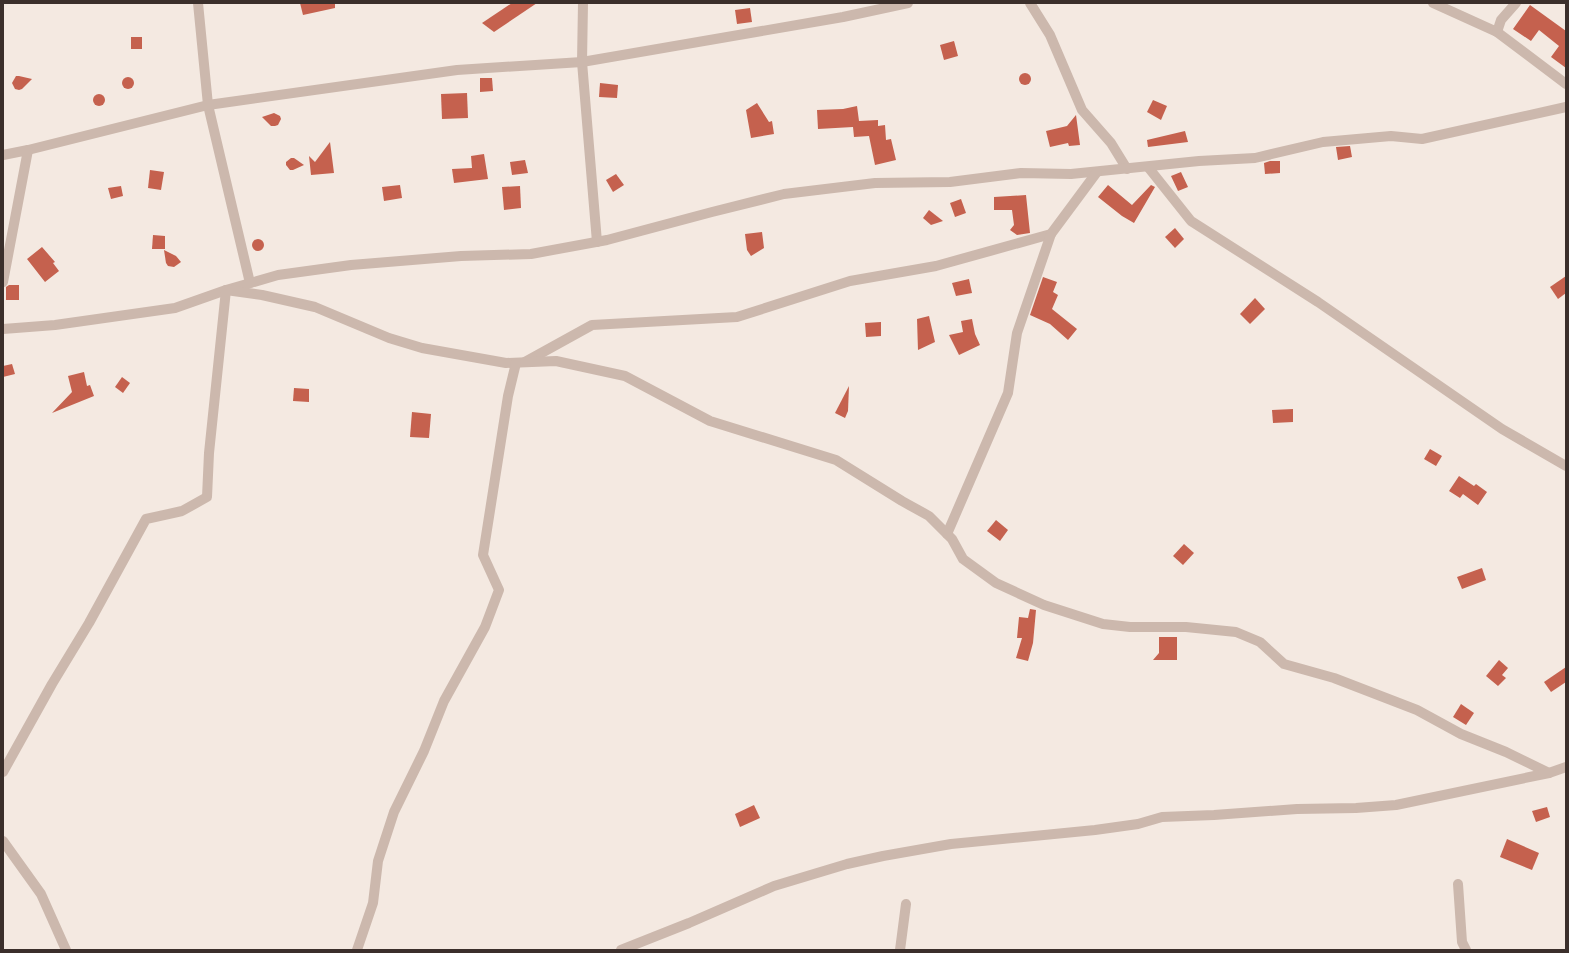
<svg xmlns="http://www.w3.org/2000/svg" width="1569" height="953" font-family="'PT Sans Narrow',sans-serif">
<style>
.building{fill:#c5614e}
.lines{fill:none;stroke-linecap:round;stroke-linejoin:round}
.minor{stroke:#ccb8ad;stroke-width:10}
</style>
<rect width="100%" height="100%" fill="#f4e9e1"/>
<!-- building -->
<g class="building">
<path d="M300,3H335V8L303,15Z"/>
<path d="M512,3H537L494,32L482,23Z"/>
<path d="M1530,5L1566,31V68L1551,57L1559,46L1539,30L1531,41L1513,29Z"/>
<path d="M750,8L752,22L737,24L735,10Z"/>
<rect x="131" y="37" width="11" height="12"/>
<path d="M954,41L958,56L944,60L940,45Z"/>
<circle cx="1025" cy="79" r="6"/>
<path d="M16,76H19L32,79L22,89L19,90L15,89L12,83Z"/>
<circle cx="128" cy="83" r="6"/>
<path d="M480,78H492L493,91L480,92Z"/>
<path d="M600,83L618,85L617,98L599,97Z"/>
<path d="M467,93L468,118L442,119L441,94Z"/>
<circle cx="99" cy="100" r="6"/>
<path d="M1153,100L1167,106L1161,120L1147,112Z"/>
<path d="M757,103L769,122L772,121L774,134L751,138L746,110Z"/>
<path d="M857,106L859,121L878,120V126L885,125L886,140L891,139L896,160L875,165L869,136L854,137L853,127L818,129L817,110L843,109Z"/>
<path d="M274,113L280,116L281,119L278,125L275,126H271L262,117Z"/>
<path d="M1076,115L1080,145L1069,146L1068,143L1050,147L1046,131L1067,126Z"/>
<path d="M1185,131L1188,142L1148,147L1147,140Z"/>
<path d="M330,142L334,173L311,175L309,156L315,162Z"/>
<path d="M1350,146L1352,157L1338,160L1336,147Z"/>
<path d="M484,154L488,179L454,183L452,169L472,168L471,156Z"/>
<path d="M291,158H294L304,165L293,170H290L286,165V162Z"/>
<path d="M525,160L528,173L512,175L510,162Z"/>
<path d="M1270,161H1280V173L1265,174L1264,163Z"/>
<path d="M150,170L164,172L161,190L148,188Z"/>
<path d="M1181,172L1188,187L1178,191L1171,176Z"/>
<path d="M616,174L624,185L613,192L606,180Z"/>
<path d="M400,185L402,198L384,201L382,187Z"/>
<path d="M1108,185L1132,205L1151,185L1155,187L1134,223L1122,216L1098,197Z"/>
<path d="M121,186L123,196L111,199L108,188Z"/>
<path d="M520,186L521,208L504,210L502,187Z"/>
<path d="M1026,195L1030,233L1017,235L1010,230L1014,225L1012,210H994V197Z"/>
<path d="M961,199L966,213L955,217L950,203Z"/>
<path d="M929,210L943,221L931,225L923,218Z"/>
<path d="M1175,228L1184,239L1175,248L1165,237Z"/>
<path d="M762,232L764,248L751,256L747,250L745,234Z"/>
<path d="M153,235L165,236V249H152Z"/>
<circle cx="258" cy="245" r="6"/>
<path d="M42,247L55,262L53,263L59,271L45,282L27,259Z"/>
<path d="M164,250L176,256L181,262L174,267L168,266L166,263Z"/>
<path d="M1566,276V293L1558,299L1550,287Z"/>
<path d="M1043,277L1057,282L1053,292L1058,295L1052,309L1077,329L1068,340L1050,324L1030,315Z"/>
<path d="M969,279L972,293L956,296L952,283Z"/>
<path d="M9,285H19V300H6V287Z"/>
<path d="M1255,298L1265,309L1250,324L1240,314Z"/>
<path d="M929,316L935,342L918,350L917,319Z"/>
<path d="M972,319L975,334L980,345L959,355L949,335L963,332L961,321Z"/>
<path d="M881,322V336L866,337L865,323Z"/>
<path d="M12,364L15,374L3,377V366Z"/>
<path d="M84,372L87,386L90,385L94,396L52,413L72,392L68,376Z"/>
<path d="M122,377L130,383L123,393L115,387Z"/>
<path d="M849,386L848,411L845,418L835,413Z"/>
<path d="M294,388L309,389V402L293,401Z"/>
<path d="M1293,409V422L1273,423L1272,410Z"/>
<path d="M412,412L431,414L429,438L410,437Z"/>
<path d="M1430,449L1442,456L1436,466L1424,459Z"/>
<path d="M1459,476L1474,486L1476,484L1487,492L1478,505L1463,494L1460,498L1449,491Z"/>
<path d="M996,520L1008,530L1000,541L987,531Z"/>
<path d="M1184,544L1194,553L1183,565L1173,556Z"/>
<path d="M1482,568L1486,580L1462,589L1457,577Z"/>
<path d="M1030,609L1036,610L1033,643L1028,661L1016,658L1022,638H1017L1019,617L1028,618Z"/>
<path d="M1159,637H1177V660H1153L1159,653Z"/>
<path d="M1499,660L1508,668L1502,675L1506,678L1498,686L1486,676Z"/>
<path d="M1566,667V682L1551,692L1544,682Z"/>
<path d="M1461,704L1474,713L1466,725L1453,717Z"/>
<path d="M754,805L760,818L740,827L735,814Z"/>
<path d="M1547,807L1550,817L1536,822L1532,811Z"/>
<path d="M1507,839L1539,853L1532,870L1500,857Z"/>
</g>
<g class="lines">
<!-- minor -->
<g class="minor">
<path d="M198,3L208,105L250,283"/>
<path d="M583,3L582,62L597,242"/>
<path d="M1030,3L1050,35L1082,110L1111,143L1127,169"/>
<path d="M1433,3L1497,32L1566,84"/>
<path d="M1497,32L1501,20L1516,3"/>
<path d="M28,150L208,105L457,70L582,62L843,17L908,3"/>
<path d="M3,155L28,150L3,282"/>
<path d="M1148,167L1191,221L1318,302L1502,429L1566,466"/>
<path d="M3,329L55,325L175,308L226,290L278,275L351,265L461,256L531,254L607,240L712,212L784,194L875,183L950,182L1021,173L1071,174L1199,161L1255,158L1323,142L1391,136L1422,139L1566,107"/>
<path d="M525,362L592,325L737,317L850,281L936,266L1051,234L1097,172"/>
<path d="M947,534L1008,393L1017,333L1051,234"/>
<path d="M3,772L52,684L89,623L146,519L182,511L207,497L209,453L226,290L262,295L315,307L389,338L422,348L506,363L556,361L625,376L710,421L836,460L902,501L929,516L952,539L963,559L996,583L1044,605L1103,624L1130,627H1186L1236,632L1260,642L1284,664L1334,678L1417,710L1461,734L1506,752L1549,773"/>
<path d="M3,841L41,894L66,950"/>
<path d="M1458,884L1462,942L1466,950"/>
<path d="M357,950L373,903L378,861L394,812L424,751L444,701L485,627L499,590L483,555L508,396L516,363"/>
<path d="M621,950L689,923L774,886L847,864L883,856L951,844L1095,830L1138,824L1162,817L1214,815L1297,809L1356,808L1396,805L1549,773L1566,767"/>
<path d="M900,950L906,904"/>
</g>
</g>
<!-- border -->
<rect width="1569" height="953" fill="none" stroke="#3b2f2b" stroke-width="8"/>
</svg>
